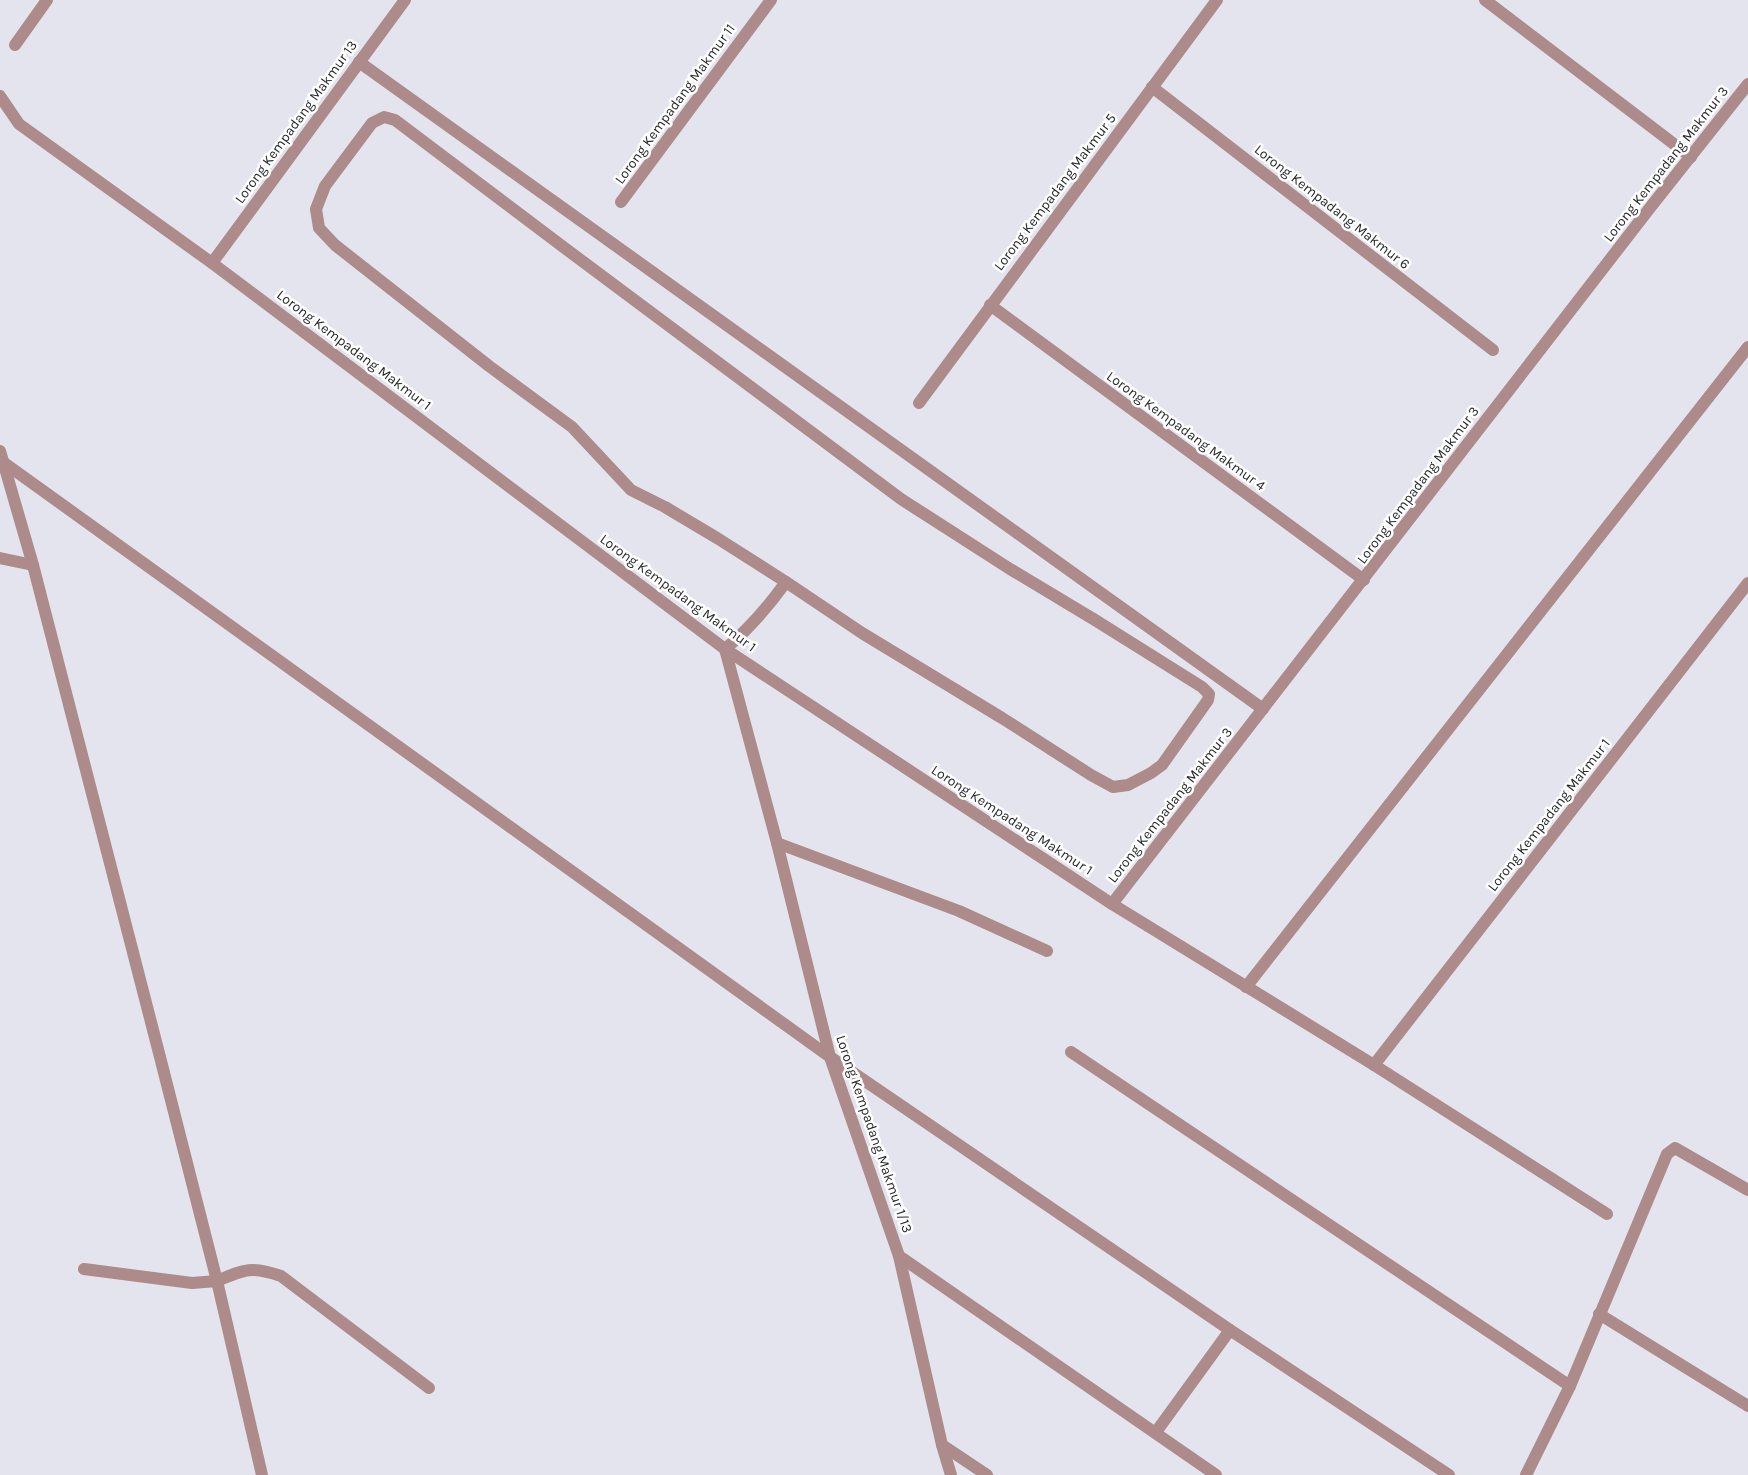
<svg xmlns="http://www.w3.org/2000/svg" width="1748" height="1475" font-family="Karla,sans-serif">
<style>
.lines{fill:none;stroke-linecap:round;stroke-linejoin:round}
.service{stroke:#ac8b8a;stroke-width:12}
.minor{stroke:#ac8b8a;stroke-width:12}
.labels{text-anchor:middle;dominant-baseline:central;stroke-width:5;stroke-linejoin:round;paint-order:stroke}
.street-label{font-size:14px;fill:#28292c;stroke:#fff}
</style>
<rect width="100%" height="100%" fill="#e3e4ed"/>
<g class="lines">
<!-- service -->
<g class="service">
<path d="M359,62L1263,709"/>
<path d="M384,117L395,120L570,252L901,499L1010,569L1095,620L1202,687L1209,694L1208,700L1162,765L1151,773L1128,785L1113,787L1091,775L1002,718L862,633L786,582L717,538L665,507L631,490L572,427L489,366L335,245L319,228L316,209L325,186L372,123Z"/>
<path d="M725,649C749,629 768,607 786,582"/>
<path d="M777,843L959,911L1047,951"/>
<path d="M1246,987L1748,347"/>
<path d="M1071,1052L1570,1386"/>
<path d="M84,1269L192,1283L217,1281"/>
<path d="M1156,1432L1230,1330"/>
</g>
<!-- minor -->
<g class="minor">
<path d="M1485,0L1691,157"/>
<path d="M15,45L47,0"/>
<path d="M1152,87L1493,350"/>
<path d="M0,96L19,124L212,263L725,649L1112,904L1374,1065L1607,1214"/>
<path d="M621,202L771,0"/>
<path d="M212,263L405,0"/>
<path d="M990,305L1364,580"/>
<path d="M919,403L1217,0"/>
<path d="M0,451L33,565L160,1057L217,1281L262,1475"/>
<path d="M3,462L830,1057L1230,1330L1449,1475"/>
<path d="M0,558L33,565"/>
<path d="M725,649L777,843L830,1057L899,1256L1216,1475"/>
<path d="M1112,904L1649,209L1748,84"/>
<path d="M1374,1065L1748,583"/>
<path d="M899,1256L942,1445L951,1475"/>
<path d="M217,1281C245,1269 251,1266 281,1276L429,1388"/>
<path d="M1599,1314L1748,1406"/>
<path d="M942,1445L987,1475"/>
<path d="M1526,1475L1570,1386L1667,1154L1675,1148L1748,1190"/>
</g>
</g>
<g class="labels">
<!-- street labels -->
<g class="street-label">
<text transform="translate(675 104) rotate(-54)">Lorong Kempadang Makmur 11</text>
<text transform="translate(296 122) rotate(-54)">Lorong Kempadang Makmur 13</text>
<text transform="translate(1666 164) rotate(-52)">Lorong Kempadang Makmur 3</text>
<text transform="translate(1055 192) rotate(-53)">Lorong Kempadang Makmur 5</text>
<text transform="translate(1332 207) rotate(38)">Lorong Kempadang Makmur 6</text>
<text transform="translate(354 350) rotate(37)">Lorong Kempadang Makmur 1</text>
<text transform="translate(1186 431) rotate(36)">Lorong Kempadang Makmur 4</text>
<text transform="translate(1418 485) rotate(-53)">Lorong Kempadang Makmur 3</text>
<text transform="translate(678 593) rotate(36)">Lorong Kempadang Makmur 1</text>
<text transform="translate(1170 805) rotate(-52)">Lorong Kempadang Makmur 3</text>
<text transform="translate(1549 815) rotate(-52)">Lorong Kempadang Makmur 1</text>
<text transform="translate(1012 820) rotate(33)">Lorong Kempadang Makmur 1</text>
<text transform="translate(874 1134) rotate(71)">Lorong Kempadang Makmur 1/13</text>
</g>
</g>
</svg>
